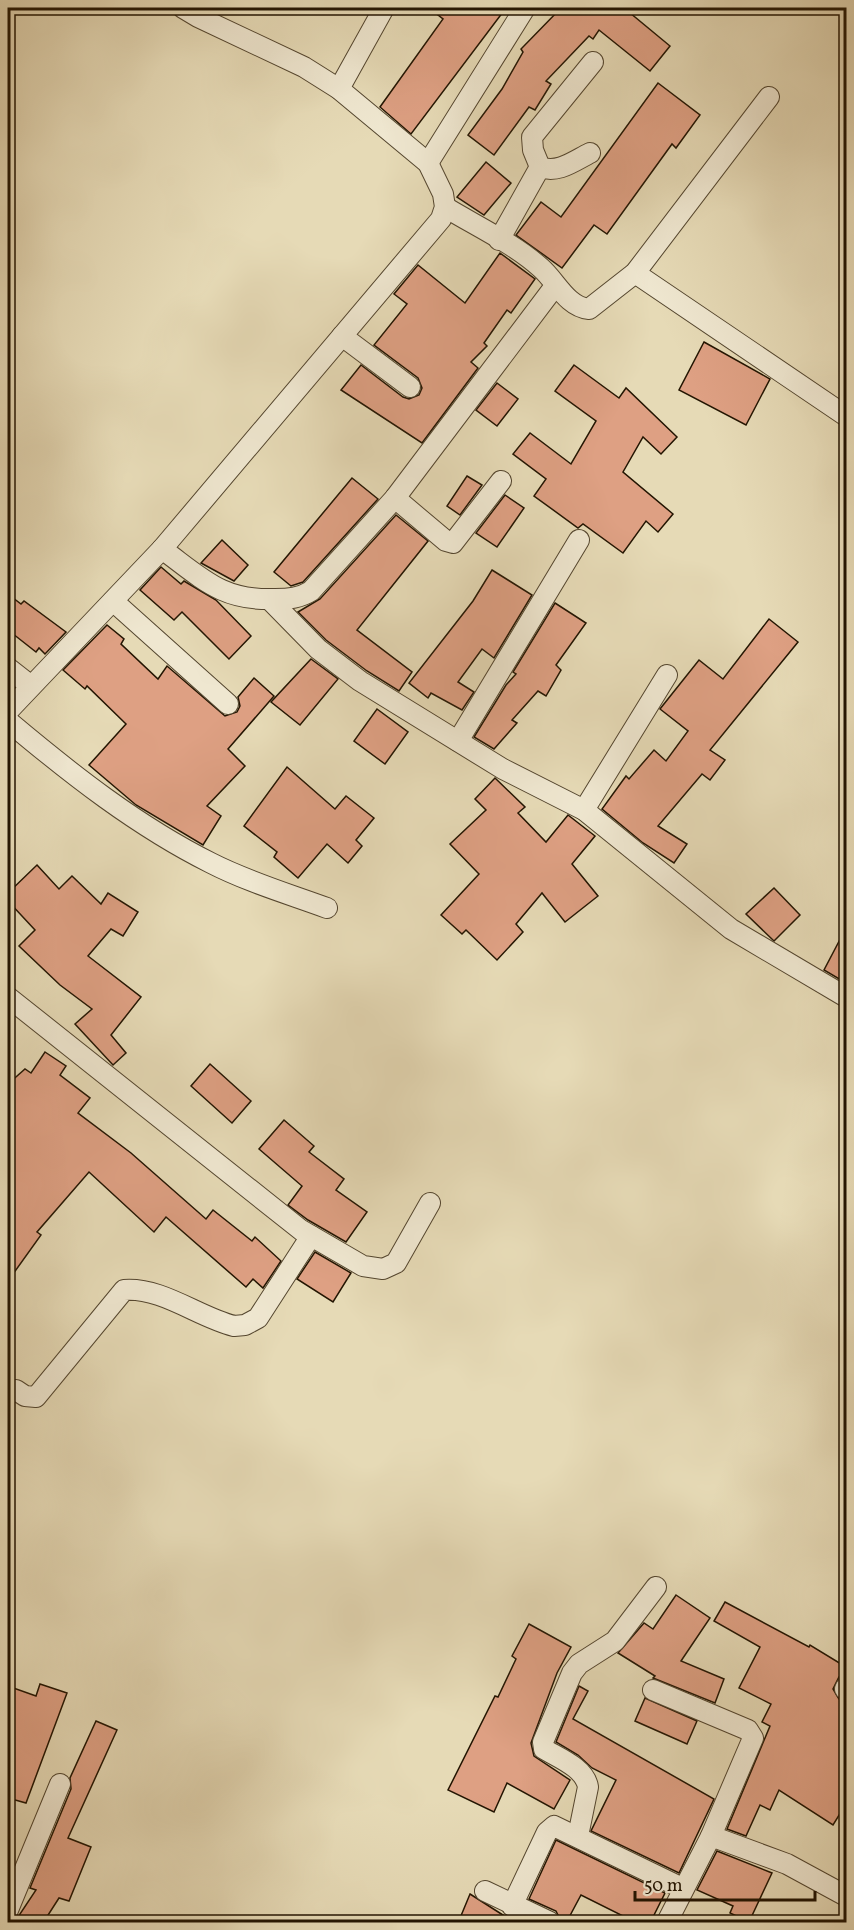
<svg xmlns="http://www.w3.org/2000/svg" width="854" height="1930" font-family="Vollkorn,serif">
<style>
.building{fill:#dea083;stroke:#231502;stroke-width:1.5}
.lines{fill:none;stroke-linecap:round;stroke-linejoin:round}
.minor-casing{stroke:#54462f;stroke-width:22}
.minor{stroke:#efe7d0;stroke-width:20}
</style>
<rect width="100%" height="100%" fill="#e6dab6"/>
<filter id="stains"><feTurbulence type="fractalNoise" baseFrequency=".00333" numOctaves="4"/><feColorMatrix values="0 0 0 0 .2 0 0 0 0 .09 0 0 0 0 .02 0 0 0 .5 -.17"/></filter>
<radialGradient id="worn" r=".72"><stop offset=".6" stop-color="#630" stop-opacity="0"/><stop offset="1" stop-color="#630" stop-opacity=".3"/></radialGradient>
<!-- building -->
<g class="building">
<path d="M429,8H506L411,134L380,107L443,19Z"/>
<path d="M561,8H624L670,46L650,71L599,30L593,39L589,36L546,81L551,84L535,110L529,107L494,155L468,135L502,89L523,52L521,49Z"/>
<path d="M658,83L700,115L676,148L672,144L607,234L594,225L562,268L516,235L541,202L561,217Z"/>
<path d="M486,162L511,183L484,215L457,197Z"/>
<path d="M500,253L535,279L511,313L507,310L484,343L487,346L471,362L478,368L422,443L341,390L361,365L403,397L409,399L419,395L422,388L418,378L374,345L407,304L394,294L418,265L465,303Z"/>
<path d="M704,342L770,379L746,425L679,390Z"/>
<path d="M574,365L619,398L626,388L677,437L661,454L643,437L623,472L673,514L658,532L646,521L623,553L583,524L578,528L534,496L546,479L513,454L530,433L571,464L596,421L555,391Z"/>
<path d="M497,383L518,399L497,426L476,410Z"/>
<path d="M467,476L482,485L460,515L447,506Z"/>
<path d="M352,478L378,499L303,582L291,586L274,572Z"/>
<path d="M505,495L524,508L497,547L476,533Z"/>
<path d="M396,515L428,541L357,630L412,672L399,691L367,671L326,640L298,612L320,599Z"/>
<path d="M222,540L248,565L234,581L201,563Z"/>
<path d="M161,567L181,584L184,581L216,600L251,636L229,659L182,612L174,620L140,590Z"/>
<path d="M492,570L532,595L494,658L482,649L458,682L474,692L462,710L431,693L428,698L409,683L473,601Z"/>
<path d="M8,594L21,604L24,601L66,632L45,654L39,648L36,652L8,630Z"/>
<path d="M555,603L586,623L556,665L561,670L546,696L538,691L512,720L517,723L494,749L474,737L506,685L516,674L513,672Z"/>
<path d="M769,619L798,642L710,750L725,760L710,780L702,774L658,826L687,844L674,863L643,843L602,809L626,776L629,779L654,750L666,761L688,731L660,709L699,660L723,679Z"/>
<path d="M107,625L124,639L121,644L158,679L167,666L225,716L237,712L240,706L238,697L254,678L274,696L228,749L245,766L207,806L221,816L203,845L136,805L89,765L126,724L87,686L85,689L63,670Z"/>
<path d="M311,659L338,679L300,725L271,702Z"/>
<path d="M377,709L408,732L385,764L354,741Z"/>
<path d="M287,767L335,809L346,796L374,818L356,840L362,846L348,863L327,844L298,878L274,857L277,852L244,826Z"/>
<path d="M495,778L525,807L518,813L546,842L568,815L595,836L572,864L598,896L565,922L542,893L516,924L523,932L497,960L466,930L462,934L441,915L479,874L450,844L486,810L475,799Z"/>
<path d="M37,865L59,889L72,876L101,904L108,893L138,912L123,936L111,929L88,956L141,997L111,1035L126,1053L113,1065L75,1024L92,1009L60,985L19,946L35,930L8,901V893Z"/>
<path d="M774,888L800,915L774,941L746,914Z"/>
<path d="M846,928V983L824,970Z"/>
<path d="M45,1052L66,1066L60,1075L90,1098L78,1113L131,1153L206,1219L213,1210L252,1241L255,1237L281,1261L263,1288L253,1279L246,1287L166,1217L154,1232L89,1172L37,1232L41,1235L8,1281V1084L25,1069L31,1073Z"/>
<path d="M210,1064L251,1101L232,1123L191,1086Z"/>
<path d="M284,1120L314,1146L309,1152L344,1179L336,1190L367,1212L346,1242L308,1220L288,1205L302,1186L259,1149Z"/>
<path d="M315,1252L351,1273L333,1302L297,1279Z"/>
<path d="M676,1595L710,1618L681,1661L724,1679L715,1703L653,1678L655,1676L618,1653L644,1623L653,1629Z"/>
<path d="M725,1602L809,1647L810,1645L846,1667V1675L839,1677L833,1689L839,1699L846,1701V1804L833,1825L779,1790L770,1810L760,1805L746,1836L727,1829L770,1726L762,1722L771,1704L739,1688L760,1647L714,1621Z"/>
<path d="M529,1624L571,1647L557,1673L531,1743L534,1756L570,1780L554,1809L507,1783L494,1812L448,1790L495,1696L498,1697L516,1659L512,1656Z"/>
<path d="M40,1684L67,1693L26,1803L8,1798V1686L36,1696Z"/>
<path d="M579,1686L588,1691L573,1719L714,1799L679,1873L591,1831L616,1780L592,1768L578,1755L556,1742Z"/>
<path d="M645,1698L697,1721L687,1744L635,1721Z"/>
<path d="M96,1721L117,1730L68,1838L91,1847L69,1901L59,1898L43,1923H14L36,1890L30,1888L71,1789L70,1778Z"/>
<path d="M556,1840L665,1893L650,1923H637L581,1895L566,1923H562L556,1911L529,1899Z"/>
<path d="M717,1851L772,1873L749,1922L730,1913L733,1906L697,1890Z"/>
<path d="M470,1894L506,1917L523,1923H458Z"/>
</g>
<g class="lines">
<defs>
<g id="minor">
<path d="M339,89L384,8"/>
<path d="M428,163L525,8"/>
<path d="M540,167L533,150L532,137L593,62"/>
<path d="M445,207C476,226 513,243 541,268C556,281 567,307 589,309L635,273L769,97"/>
<path d="M499,240L540,167C558,174 574,161 590,153"/>
<path d="M635,273L846,416"/>
<path d="M342,336L410,387"/>
<path d="M395,498L446,541L453,543L501,481"/>
<path d="M162,549C203,579 222,601 275,599C289,599 300,598 311,591L395,498L555,286"/>
<path d="M269,599L318,649L360,681L503,769L584,810L731,929L846,997"/>
<path d="M113,601L228,704"/>
<path d="M8,668L31,686"/>
<path d="M8,711L162,549L441,219L445,207L443,194L428,163L339,89L304,67L198,17L183,8"/>
<path d="M8,721C71,774 137,826 211,863C248,882 289,894 327,908"/>
<path d="M458,741L579,540"/>
<path d="M584,810L667,675"/>
<path d="M8,997L301,1230L363,1266L383,1269L396,1263L430,1203"/>
<path d="M16,1390L25,1396L36,1397L124,1290C162,1287 198,1317 234,1326L245,1325L258,1318L311,1236"/>
<path d="M845,1689L846,1687"/>
<path d="M653,1690L748,1730L753,1738L711,1836L667,1922"/>
<path d="M578,1836L588,1787C585,1768 559,1758 544,1749L543,1742L572,1673L579,1664L615,1641L656,1587"/>
<path d="M711,1836L787,1864L846,1896"/>
<path d="M485,1891L550,1922"/>
<path d="M512,1906L547,1832L554,1826L682,1888"/>
<path d="M8,1910L60,1784"/>
</g>
</defs>
<!-- minor casing -->
<use href="#minor" class="minor-casing"/>
<!-- minor -->
<use href="#minor" class="minor"/>
</g>
<!-- margin -->
<rect width="854" height="1930" fill="none" stroke="#e6dab6" stroke-width="30"/>
<rect x="9" y="9" width="836" height="1912" fill="none" stroke="#231502" stroke-width="3"/>
<rect x="15" y="15" width="824" height="1900" fill="none" stroke="#231502" stroke-width="1.5"/>
<!-- scale -->
<path d="M635 1891v9h180v-9" fill="none" stroke="#231502" stroke-width="3"/>
<text x="644" y="1891" font-size="18" fill="#231502" stroke="#efe7d0" stroke-width="4.5" paint-order="stroke">50 m</text>
<rect width="100%" height="100%" filter="url(#stains)"/>
<rect width="100%" height="100%" fill="url(#worn)"/>
</svg>
